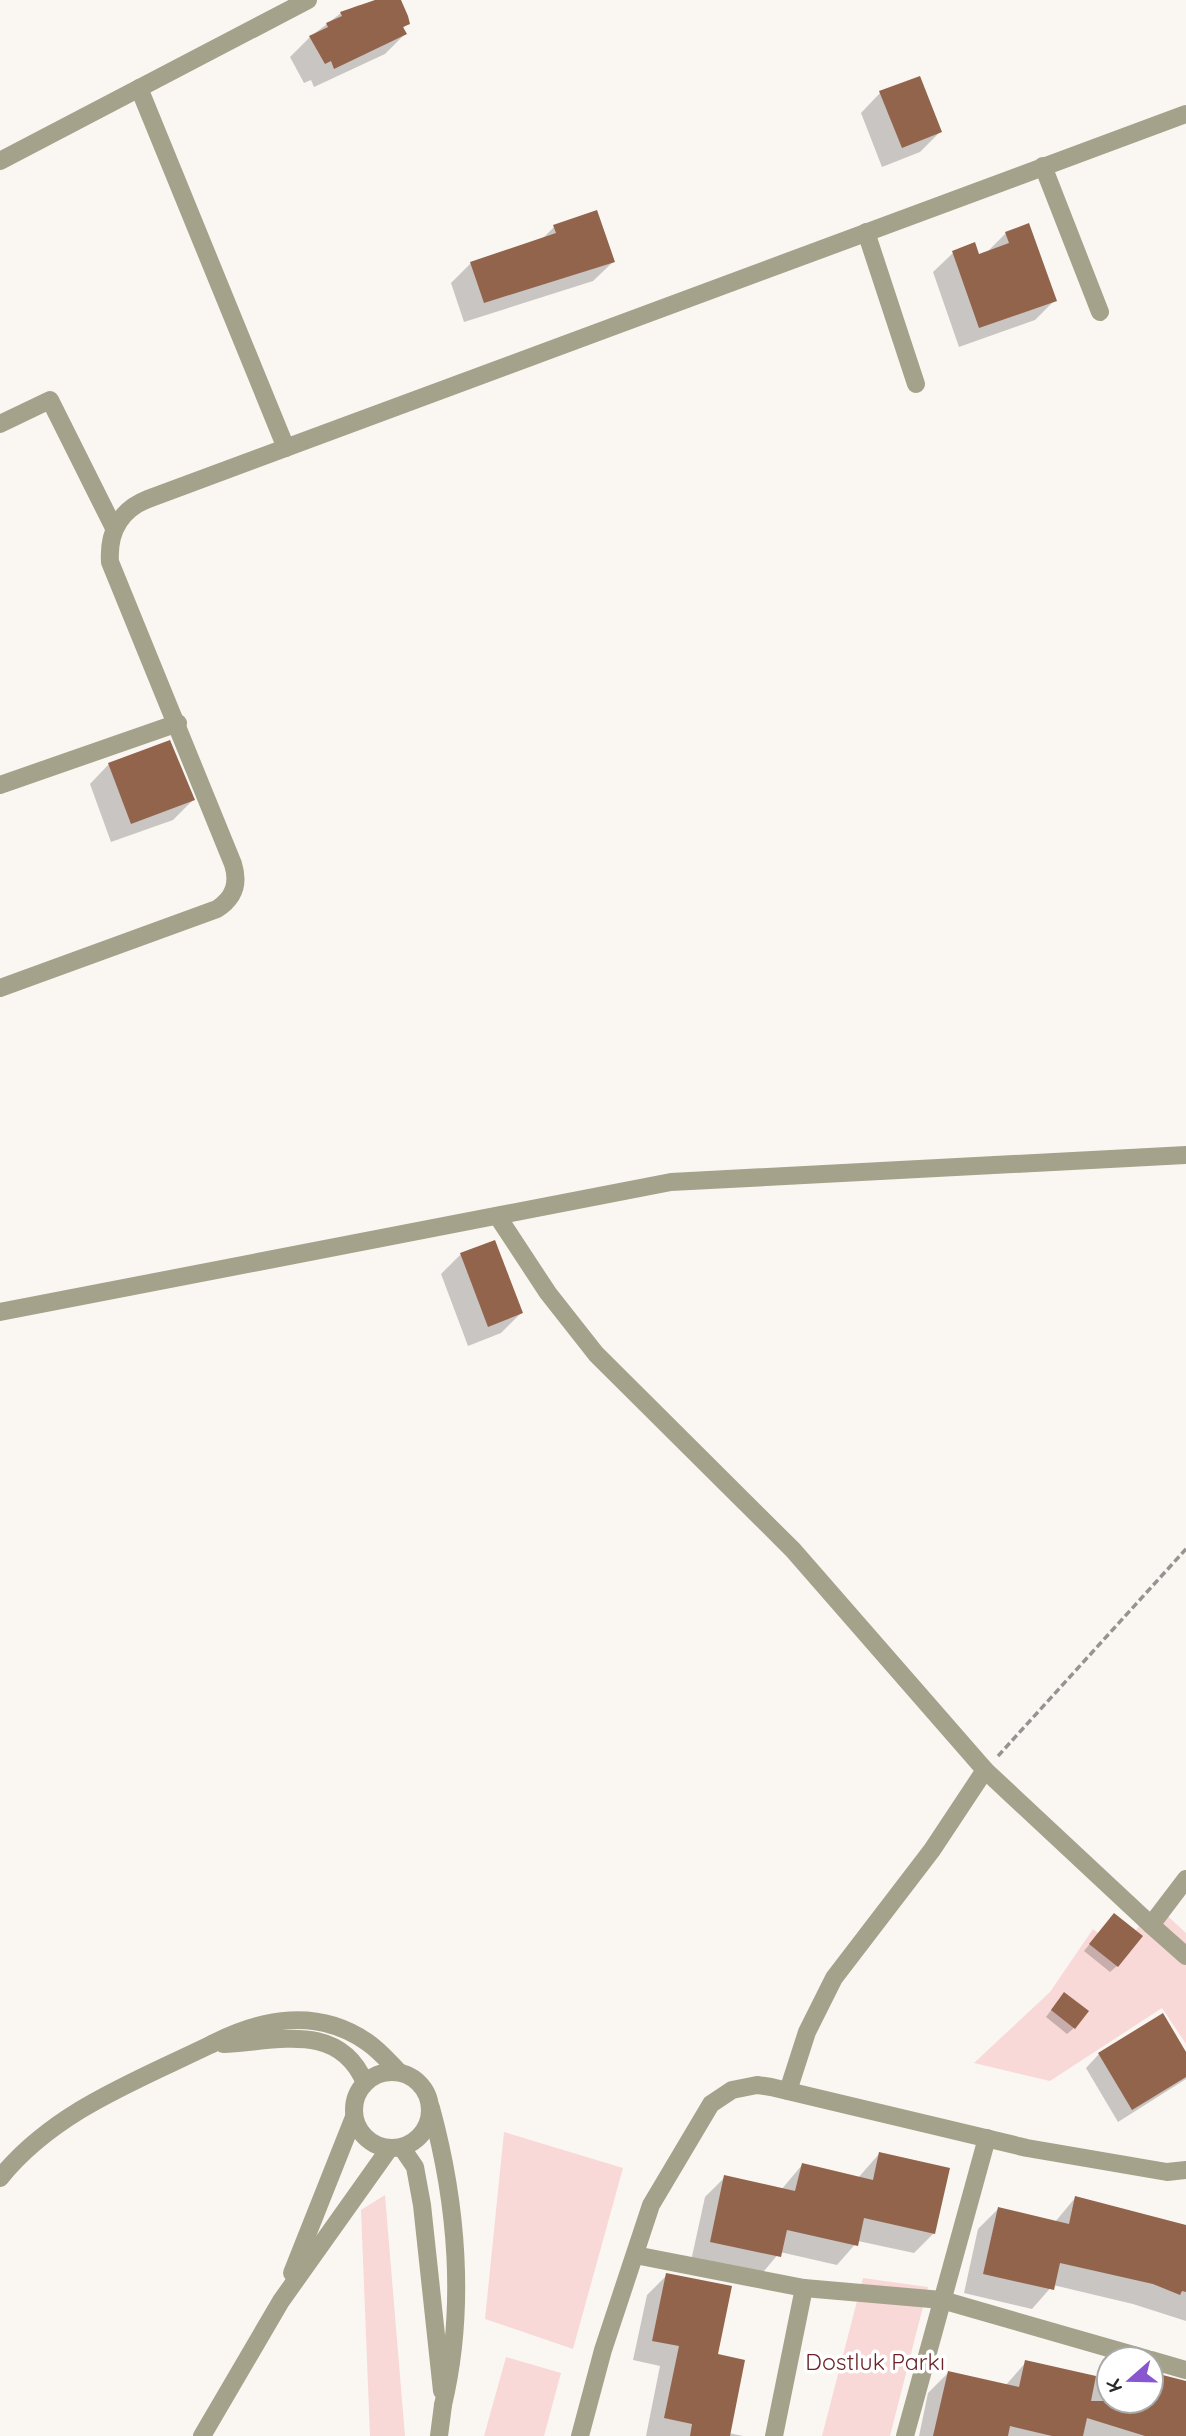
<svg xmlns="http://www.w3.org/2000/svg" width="1186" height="2436" font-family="Quicksand,sans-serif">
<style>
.green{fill:#f9d9d7}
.shadow{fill:#0003}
.building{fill:#93644c}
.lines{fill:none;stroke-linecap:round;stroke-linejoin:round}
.path{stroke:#969491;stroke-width:3.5;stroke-dasharray:7 3.5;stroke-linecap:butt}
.minor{stroke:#a5a28b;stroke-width:18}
.tertiary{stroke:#a5a28b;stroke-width:18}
.labels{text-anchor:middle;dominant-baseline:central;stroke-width:7;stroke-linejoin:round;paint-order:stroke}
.park-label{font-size:23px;fill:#6a2428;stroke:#fff}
</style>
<rect width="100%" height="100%" fill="#faf7f3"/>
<!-- green -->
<g class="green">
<path d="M1156,1905L1186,1933V2044L1162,2008L1050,2081L974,2063L1050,1992L1093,1929L1120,1950Z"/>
<path d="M504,2132L623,2168L573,2349L485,2319Z"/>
<path d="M385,2195L405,2436H370L361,2210Z"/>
<path d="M863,2278L928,2287L890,2436H822Z"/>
<path d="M506,2357L561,2373L544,2436H484Z"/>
</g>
<!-- shadow -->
<g class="shadow">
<path d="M388,0H399L408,23L402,29L405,34L385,54L314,87L311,80L304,83L290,57L310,37L341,13L359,5L360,9Z"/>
<path d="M880,93L940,132L920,152L882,167L861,113Z"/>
<path d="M554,227L613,262L593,281L464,322L451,283L471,263L542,239Z"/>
<path d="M1006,233L1055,300L1035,320L959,347L933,272L953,253L974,245L978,256L986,253Z"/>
<path d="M109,764L193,800L173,820L111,842L90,784Z"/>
<path d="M461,1254L521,1313L501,1333L468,1346L441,1274Z"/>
<path d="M1108,1922L1117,1966L1110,1972L1084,1951Z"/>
<path d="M1058,2001L1074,2028L1067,2034L1046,2017Z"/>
<path d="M1099,2054L1186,2055V2079L1118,2122L1086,2068Z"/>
<path d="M879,2154L934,2233L914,2253L858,2241L837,2265L780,2252L760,2276L691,2261L705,2197L725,2177L781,2190L802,2165L858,2178Z"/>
<path d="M1075,2198L1186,2227V2321L1133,2304L1053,2285L1032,2309L964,2293L978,2229L998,2209L1055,2222Z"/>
<path d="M667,2275L716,2356L729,2433L743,2436H646L660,2366L633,2360L647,2295Z"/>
<path d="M1026,2362L1109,2381V2401H1151V2374L1186,2383V2436H919L928,2393L948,2373L1005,2386Z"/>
</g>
<!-- building -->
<g class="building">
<path d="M375,0H401L408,16L410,24L403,27L407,34L334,69L331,61L325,64L309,36L328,27L326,23L342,16L340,12Z"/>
<path d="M920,76L942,132L902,148L879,91Z"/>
<path d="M597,210L615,262L484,303L470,262L556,233L553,225Z"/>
<path d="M1029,223L1057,301L979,328L952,251L975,242L979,254L1009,243L1005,232Z"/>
<path d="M170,740L195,800L131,824L108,763Z"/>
<path d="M495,1240L523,1313L488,1327L460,1253Z"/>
<path d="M1114,1913L1143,1936L1118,1967L1089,1944Z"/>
<path d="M1064,1992L1089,2011L1075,2029L1051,2010Z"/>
<path d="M1163,2013L1186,2052V2077L1132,2110L1098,2053Z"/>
<path d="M879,2152L950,2168L935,2234L864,2218L858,2246L787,2230L781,2257L710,2242L724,2175L795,2191L802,2163L873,2180Z"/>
<path d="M1075,2196L1186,2225V2292L1182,2291L1180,2295L1153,2284L1060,2263L1054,2290L983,2274L998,2207L1069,2224Z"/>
<path d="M666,2273L732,2286L718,2354L745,2360L730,2436H690L692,2424L664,2418L679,2346L652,2341Z"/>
<path d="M1025,2360L1096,2376L1091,2401H1151V2372L1186,2381V2436H1145L1087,2418L1083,2436H1052L1010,2426L1008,2436H933L948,2371L1019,2387Z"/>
</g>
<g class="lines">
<!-- path -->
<path class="path" d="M998,1756L1186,1549"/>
<!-- minor -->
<g class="minor">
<path d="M139,88L286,448"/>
<path d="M1043,166L1100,312"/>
<path d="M866,232L916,384"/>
<path d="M0,424L50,400L114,528"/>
<path d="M0,785L178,723"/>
<path d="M0,988L217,909C234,898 239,883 233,864L110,562C108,532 120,510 148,499L1186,114"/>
<path d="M498,1217L548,1293L596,1354L793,1550L985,1770L932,1850L834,1978L807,2032L788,2091"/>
<path d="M0,1312L671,1182L1186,1155"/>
<path d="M985,1770L1151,1925"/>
<path d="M1186,1879L1151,1925L1186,1956"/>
<path d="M0,2178C54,2111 136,2081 212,2044"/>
<path d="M635,2255L804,2288L942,2300L1147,2359"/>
<path d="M1151,2360L1186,2370"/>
<path d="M439,2436L443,2405"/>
<path d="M580,2436L603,2350L651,2205L711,2104L732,2090L757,2085L771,2087L1027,2148L1167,2172L1186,2170"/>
<path d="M774,2436L804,2288"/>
<path d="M905,2436L987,2138"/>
</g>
<!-- tertiary -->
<g class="tertiary">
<path d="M0,161L308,0"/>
<path d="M212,2044C262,2018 318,2008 367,2042C379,2050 389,2062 399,2072"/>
<path d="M223,2044C274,2042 339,2020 365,2083"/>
<circle cx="392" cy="2110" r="38"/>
<path d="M431,2108C457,2203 466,2308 443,2405"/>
<path d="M402,2148L415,2167L422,2205L442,2391"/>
<path d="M292,2273L354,2117"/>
<path d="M202,2436L281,2301L389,2149"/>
</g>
</g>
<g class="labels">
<!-- park labels -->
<g class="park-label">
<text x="875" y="2361">Dostluk Parkı</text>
</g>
</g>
<!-- north arrow -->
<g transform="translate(1130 2380) rotate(250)"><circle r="33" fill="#ffffff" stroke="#a9a9a8" stroke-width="2"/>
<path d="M0-5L12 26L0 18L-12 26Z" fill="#8856cf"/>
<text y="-10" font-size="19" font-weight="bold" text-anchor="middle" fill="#292826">K</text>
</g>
</svg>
